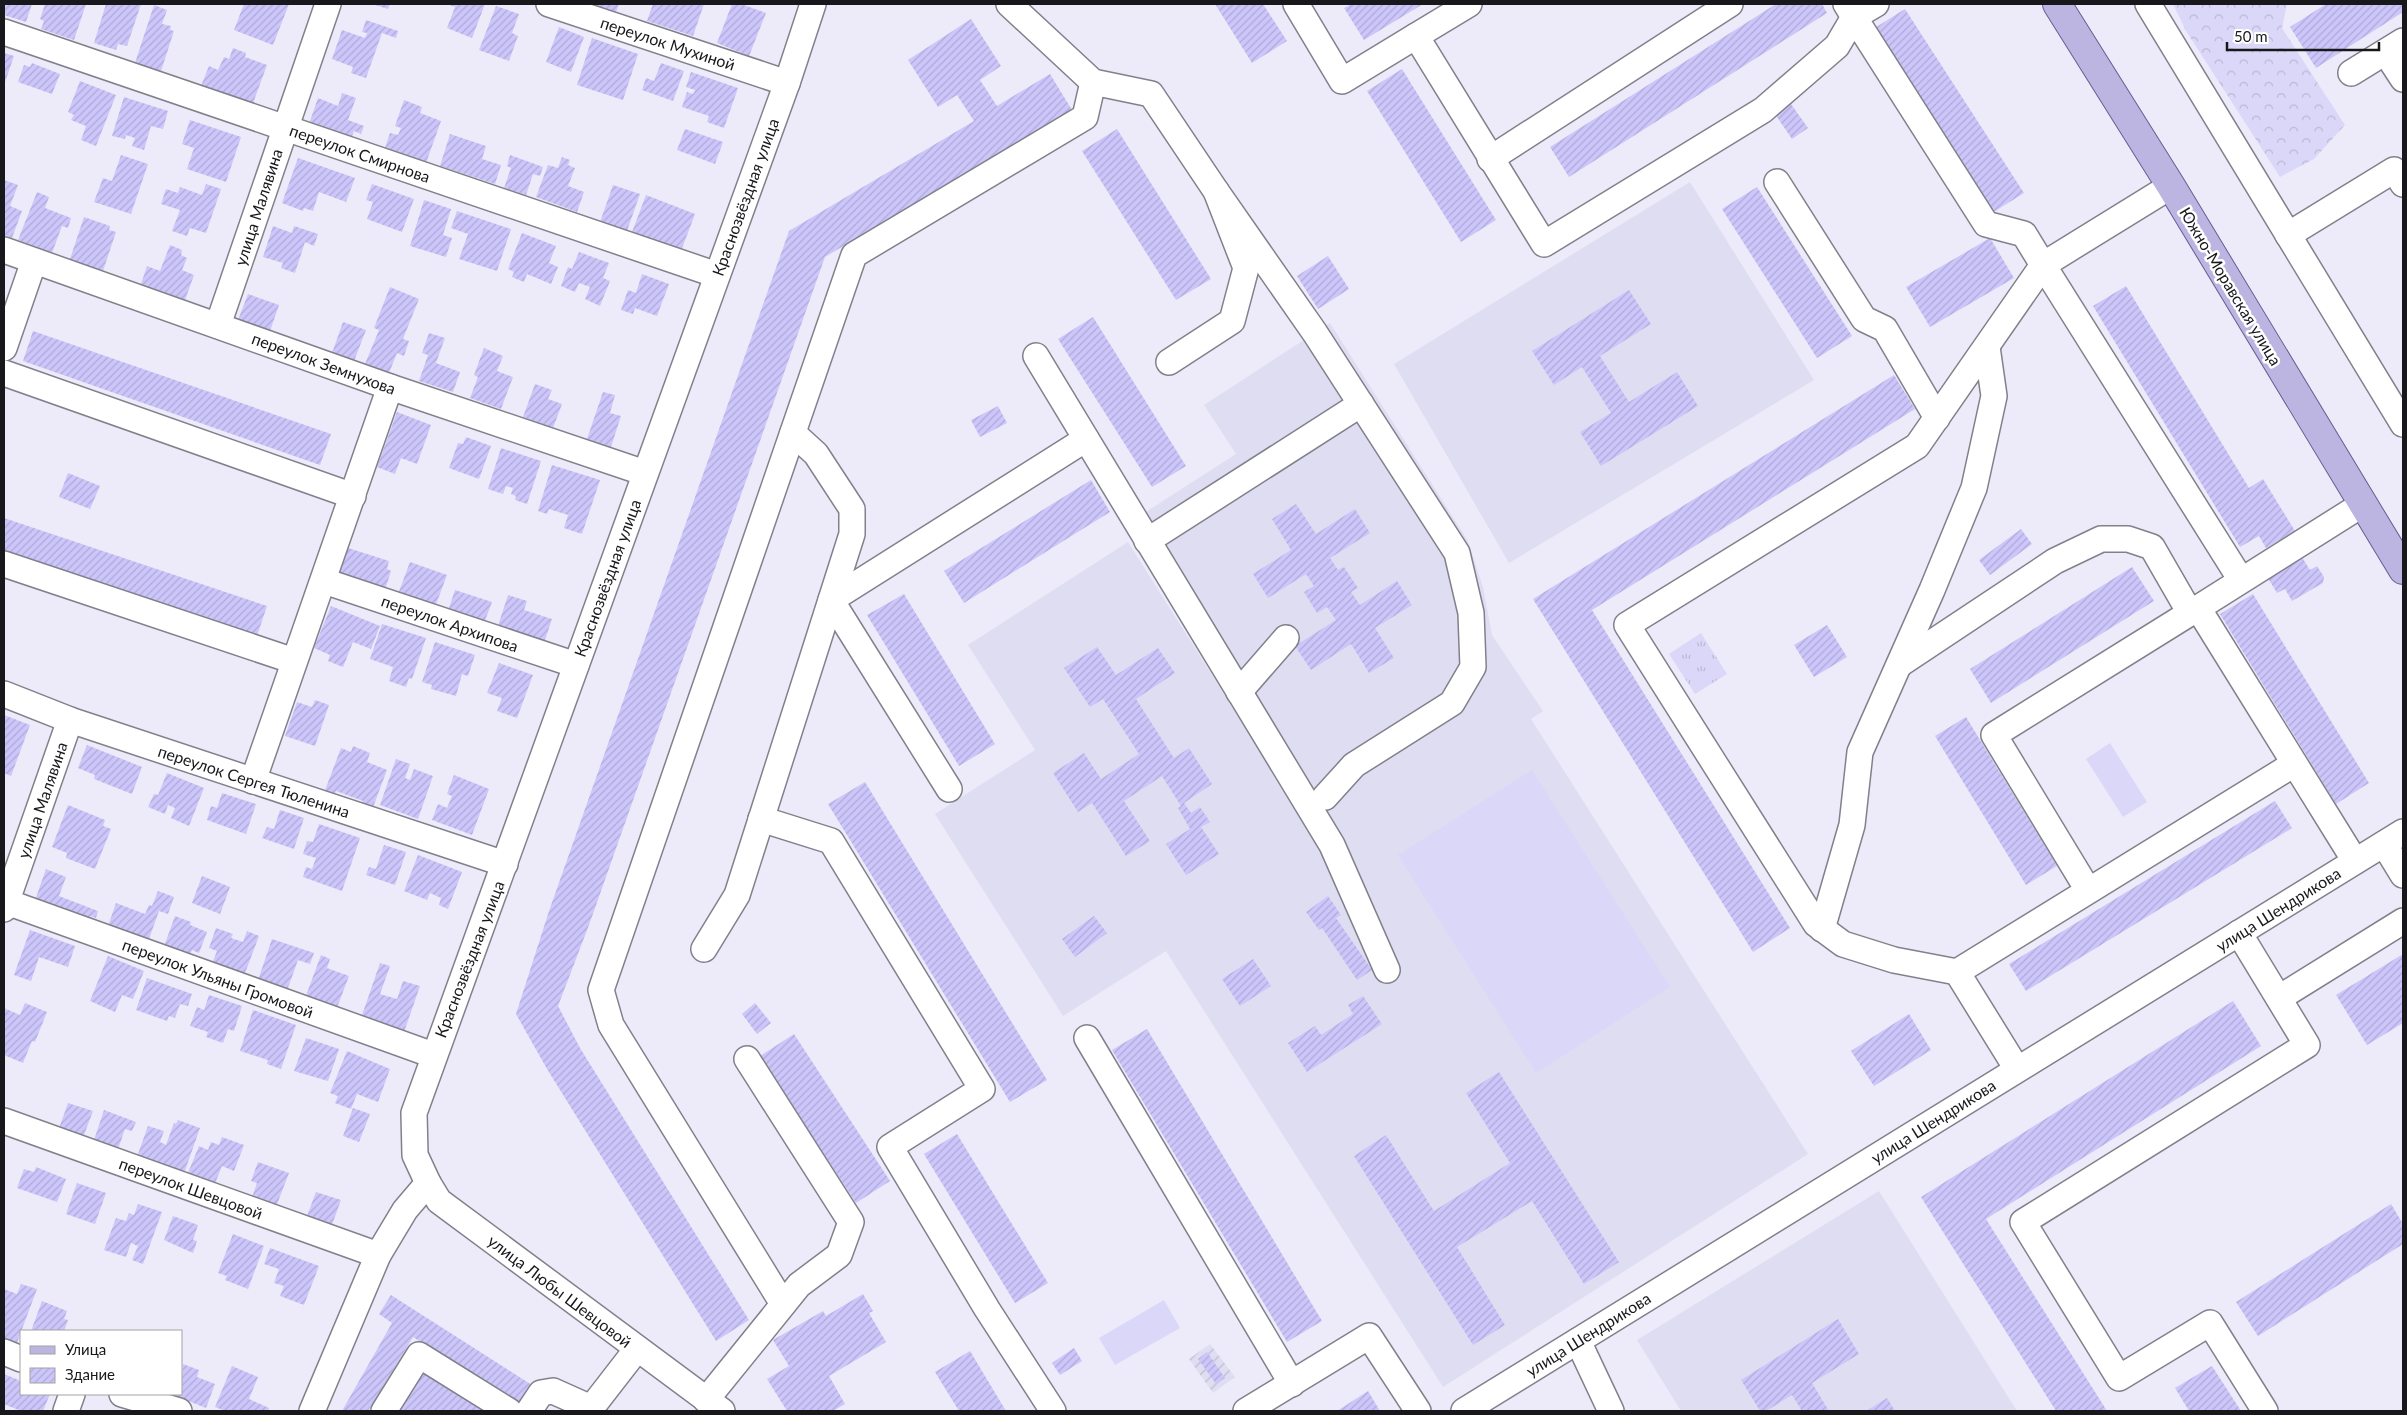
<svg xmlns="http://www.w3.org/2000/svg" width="2407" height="1415" font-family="Lato,sans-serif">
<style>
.built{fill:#dfddf1}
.industrial{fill:url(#industrial-furrows)}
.grass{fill:url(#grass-tufts)}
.forest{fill:url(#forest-crowns)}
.pitch{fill:#dbd7f8}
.building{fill:url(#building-hatch)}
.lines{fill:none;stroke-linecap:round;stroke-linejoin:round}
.minor-casing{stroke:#81808b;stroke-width:28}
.major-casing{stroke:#665e90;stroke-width:30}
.minor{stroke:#fff;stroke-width:25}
.major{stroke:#bcb5e2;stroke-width:28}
.labels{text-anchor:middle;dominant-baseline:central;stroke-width:5;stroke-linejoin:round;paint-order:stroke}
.street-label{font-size:16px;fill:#18181c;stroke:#fff}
</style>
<defs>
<pattern id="industrial-furrows" width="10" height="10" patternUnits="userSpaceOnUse" patternTransform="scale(1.25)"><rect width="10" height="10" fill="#dfddf1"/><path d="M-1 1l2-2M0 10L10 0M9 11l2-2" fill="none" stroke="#bfbdce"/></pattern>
<pattern id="grass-tufts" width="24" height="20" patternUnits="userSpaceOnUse" patternTransform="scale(1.25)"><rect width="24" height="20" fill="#dbd7f8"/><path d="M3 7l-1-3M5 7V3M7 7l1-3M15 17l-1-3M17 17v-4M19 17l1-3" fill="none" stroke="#bbb8d4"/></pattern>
<pattern id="forest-crowns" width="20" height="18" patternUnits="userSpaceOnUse" patternTransform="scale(1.25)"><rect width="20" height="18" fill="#dbd7f8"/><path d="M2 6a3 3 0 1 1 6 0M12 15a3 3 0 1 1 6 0" fill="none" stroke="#bbb8d4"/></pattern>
<pattern id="building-hatch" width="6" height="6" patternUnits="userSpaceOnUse" patternTransform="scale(1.25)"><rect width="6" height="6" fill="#cdc6fb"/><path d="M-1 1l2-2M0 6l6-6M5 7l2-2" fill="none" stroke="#afa9d7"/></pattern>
</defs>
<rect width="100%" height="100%" fill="#edebf9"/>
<!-- built -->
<g class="built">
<path d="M1690,182L1814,380L1509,563L1394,364Z"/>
<path d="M1330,323L1468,541L1483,587L1492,635L1543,711L1531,719L1808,1154L1443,1387L1166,951L1063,1016L935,814L1035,750L968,645L1128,542L1323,851L1141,515L1236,454L1204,405Z"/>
<path d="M1879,1191L2017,1411H1681L1637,1340Z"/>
</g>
<!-- industrial -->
<path class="industrial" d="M1210,1344L1235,1377L1213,1393L1189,1359Z"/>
<!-- grass -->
<path class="grass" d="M1701,633L1727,674L1695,694L1669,654Z"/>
<!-- forest -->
<path class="forest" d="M2173,4H2287L2282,28L2345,125L2314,159L2280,177L2186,31Z"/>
<!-- pitch -->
<g class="pitch">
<path d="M2110,743L2147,802L2123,817L2086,759Z"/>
<path d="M1532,770L1670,987L1536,1073L1398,855Z"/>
<path d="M1164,1300L1180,1328L1115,1365L1099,1338Z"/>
</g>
<!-- building -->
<g class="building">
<path d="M4,4H32L26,22L4,15Z"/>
<path d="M45,4H86L74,40L41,29L44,21L40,19Z"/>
<path d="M106,4H141L127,46L118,44L116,50L94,43Z"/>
<path d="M244,4H289L273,45L234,30Z"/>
<path d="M372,4H390L388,9Z"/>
<path d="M447,4H485L472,38L447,28L455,7Z"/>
<path d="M592,4H619L616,12Z"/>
<path d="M653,4H704L693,36L647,21Z"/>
<path d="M732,4H741L766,13L749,56L717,43Z"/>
<path d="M1215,4H1263L1287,41L1252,63Z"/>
<path d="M1351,4H1423L1364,40L1344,8Z"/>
<path d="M1776,4H1822L1827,13L1569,177L1550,147Z"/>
<path d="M2326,4H2403V12L2316,68L2290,27Z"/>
<path d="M154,5L167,10L162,24L171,26L170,30L174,31L161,71L135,63Z"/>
<path d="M496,6L519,14L512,33L518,36L509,61L479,50Z"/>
<path d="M1905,9L2024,193L1992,213L1873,29Z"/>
<path d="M971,19L1001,66L980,80L997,106L1050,74L1072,110L825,257L589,925L558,1006L580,1048L749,1320L716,1341L547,1069L516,1014L549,911L789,231L974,121L957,95L938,107L908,60Z"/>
<path d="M366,20L398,31L396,38L382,33L366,78L351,73L353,67L332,59L342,30L365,38L367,33L362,32Z"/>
<path d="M559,27L584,37L571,72L546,62Z"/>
<path d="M592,38L638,54L623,100L577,85Z"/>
<path d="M233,48L246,53L245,57L267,65L252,106L201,86L209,66L218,70L224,57L229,59Z"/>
<path d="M4,53L14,56L4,85Z"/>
<path d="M32,63L60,74L52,94L18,82L24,65L30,67Z"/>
<path d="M661,63L684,71L673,101L642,90L646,78L654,81Z"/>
<path d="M1402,69L1496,220L1461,242L1367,91Z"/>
<path d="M691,72L738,88L724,128L707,122L709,116L682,107L687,92L693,94L695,90L686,87Z"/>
<path d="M80,81L116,95L96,146L81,140L86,126L71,120L74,115L68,112Z"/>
<path d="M342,93L356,98L348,120L364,126L361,134L354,131L351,139L309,124L318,98L338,106Z"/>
<path d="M124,97L168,111L163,129L151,126L144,150L132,146L135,138L126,135L125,139L112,136Z"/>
<path d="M404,100L422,107L420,113L441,121L426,163L385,148L390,133L398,135L401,128L395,126Z"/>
<path d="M1791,104L1808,128L1792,139L1775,114Z"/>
<path d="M190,120L241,137L226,182L187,169L194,148L182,144Z"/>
<path d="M685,129L723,142L715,164L677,150Z"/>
<path d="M1117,129L1211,279L1176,300L1082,151Z"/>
<path d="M450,134L486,146L482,159L501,165L495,184L440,166Z"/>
<path d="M121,155L148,164L131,214L94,202L103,178L112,181Z"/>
<path d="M510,155L543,167L540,176L533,174L526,195L504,188L511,168L507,166Z"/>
<path d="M562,157L570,160L568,165L575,168L568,186L584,192L577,212L536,197L548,165L558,168Z"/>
<path d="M298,158L355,178L346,202L319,192L313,211L304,208L303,211L282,203Z"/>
<path d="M4,180L18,185L10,206L22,211L12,238L4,235Z"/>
<path d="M206,184L221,189L206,233L190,228L187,236L172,231L180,210L161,204L166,189L178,193L180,187L202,195Z"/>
<path d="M372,184L414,199L402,232L367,219L373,202L366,200Z"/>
<path d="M613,185L640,194L627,231L600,222Z"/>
<path d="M1757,187L1852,336L1817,358L1722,209Z"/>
<path d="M37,192L49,197L45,208L71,218L68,228L62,226L52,253L18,240Z"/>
<path d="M646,195L695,214L681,251L632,232Z"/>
<path d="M424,200L451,209L443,235L452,238L446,257L410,246Z"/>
<path d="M457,211L511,229L497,271L459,259L468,234L451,228Z"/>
<path d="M84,217L110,226L109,230L116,232L103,271L70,259Z"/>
<path d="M273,226L292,233L294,226L318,234L314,246L305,242L295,273L281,268L283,263L263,257Z"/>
<path d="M522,233L556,246L549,263L558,267L551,284L527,274L524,282L512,277L514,272L508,269Z"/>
<path d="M1990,238L2014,278L1930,327L1906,287Z"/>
<path d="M170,245L182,250L181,255L187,258L182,270L194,275L185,300L141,284L147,266L160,271Z"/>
<path d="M579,252L609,263L603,278L610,281L600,306L585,299L590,287L579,283L575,292L561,286L568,267L572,269Z"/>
<path d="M1328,256L1349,289L1318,309L1297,276Z"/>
<path d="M642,274L669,284L657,316L635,308L633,314L621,310L628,290L636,293Z"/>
<path d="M2126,286L2249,488L2263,479L2295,531L2266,548L2259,536L2240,547L2093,306Z"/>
<path d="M390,287L419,299L403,339L409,341L404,356L397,353L389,373L365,364L379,330L374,328Z"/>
<path d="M1629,290L1651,324L1600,356L1629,402L1677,372L1698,406L1601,466L1580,432L1611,413L1582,367L1554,385L1532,351Z"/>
<path d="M248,294L279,305L270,331L238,320Z"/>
<path d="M1093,317L1186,466L1152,487L1058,339Z"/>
<path d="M343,322L366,330L354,361L332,353Z"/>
<path d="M33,331L331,434L320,465L23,361Z"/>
<path d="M429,333L445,338L436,363L460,372L453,392L419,381L428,355L422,353Z"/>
<path d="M484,348L503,356L497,371L513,377L501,409L470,398L478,377L474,375Z"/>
<path d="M1894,375L1915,409L1592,610L1790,928L1753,952L1533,599Z"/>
<path d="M535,384L552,390L548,399L562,404L553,428L523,417Z"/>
<path d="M603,392L615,395L610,413L621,416L611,447L587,439Z"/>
<path d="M998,406L1007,423L980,437L971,420Z"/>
<path d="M397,412L431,425L417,464L401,458L395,474L377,467Z"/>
<path d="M466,437L491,446L479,479L449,468L458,443L463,444Z"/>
<path d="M501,448L541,461L527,504L515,500L516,496L511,494L513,488L506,486L503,494L488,489Z"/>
<path d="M552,465L600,480L582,534L564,528L568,515L549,509L547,514L538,511Z"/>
<path d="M68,473L100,486L90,509L59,497Z"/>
<path d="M1091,480L1110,512L964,603L944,571Z"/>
<path d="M1296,504L1316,534L1355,509L1370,533L1330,558L1338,570L1344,567L1358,588L1351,592L1360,605L1397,581L1412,605L1375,628L1394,658L1369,673L1351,644L1311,670L1295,646L1336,620L1327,607L1317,613L1304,592L1314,586L1306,574L1268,598L1253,574L1291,550L1272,519Z"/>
<path d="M4,518L267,606L257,636L4,551Z"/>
<path d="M2021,529L2032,544L1990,575L1979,560Z"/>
<path d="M348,548L389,561L387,569L391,571L385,590L339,575Z"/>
<path d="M2300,554L2310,570L2317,566L2324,577L2323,583L2292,601L2285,589L2277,593L2266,575Z"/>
<path d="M410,562L447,575L435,607L398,594Z"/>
<path d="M2132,567L2154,601L1991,703L1970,669Z"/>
<path d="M455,590L492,602L484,623L448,611Z"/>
<path d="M904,594L995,744L959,766L867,615Z"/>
<path d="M2253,594L2369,783L2336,804L2220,614Z"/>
<path d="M508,595L527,601L524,610L552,619L543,646L496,632Z"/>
<path d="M331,606L380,626L371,649L353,642L343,667L328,661L330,655L314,648Z"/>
<path d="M382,624L426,638L412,679L409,678L406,687L389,681L393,667L370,659Z"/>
<path d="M1827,625L1847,657L1814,677L1794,645Z"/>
<path d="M435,642L475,655L468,676L462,674L456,696L431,689L432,685L422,682Z"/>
<path d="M1097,647L1116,675L1158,648L1175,673L1136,699L1174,758L1189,748L1212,784L1184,803L1191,813L1200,807L1210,822L1201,827L1219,854L1186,875L1166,844L1190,829L1178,808L1181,806L1162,776L1124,801L1150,841L1126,856L1092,803L1078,812L1053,773L1084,753L1101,779L1139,754L1103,699L1090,707L1064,668Z"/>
<path d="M499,663L533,675L517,718L497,711L502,698L487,693Z"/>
<path d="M315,700L329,705L315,746L285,736L297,702L312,707Z"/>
<path d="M4,715L30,725L11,776L4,773Z"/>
<path d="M1966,717L2057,866L2026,885L1935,736Z"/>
<path d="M87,745L142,767L132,794L94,779L95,775L78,768Z"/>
<path d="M353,746L370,753L367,762L387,770L372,810L361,806L363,801L336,791L334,797L324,793L341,748L351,752Z"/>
<path d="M396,759L410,764L405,778L410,780L414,769L433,776L418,819L380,805Z"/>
<path d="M167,773L204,788L189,826L171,818L175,808L168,805L165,814L148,807L154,794L158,795Z"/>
<path d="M454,775L489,789L472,835L432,820L438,804L447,808L452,796L447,794Z"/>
<path d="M865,782L1047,1080L1010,1102L828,804Z"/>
<path d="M222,793L256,804L246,834L207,820L211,806L217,808Z"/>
<path d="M2275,801L2292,828L2026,991L2009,964Z"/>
<path d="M68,805L105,820L103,826L111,829L95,869L66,858L67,853L52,847Z"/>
<path d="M280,810L304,818L294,849L262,838L267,827L274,829Z"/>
<path d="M319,824L360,838L342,891L303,877L306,867L312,869L316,858L303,854L307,841L313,842Z"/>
<path d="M384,845L406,852L395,885L366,875L369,867L376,869Z"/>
<path d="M418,855L462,872L448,909L439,905L441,898L430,893L427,900L404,891Z"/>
<path d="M46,869L66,877L59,896L98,911L96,918L90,916L86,926L33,906Z"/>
<path d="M202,876L230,887L220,914L192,903Z"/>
<path d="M158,891L174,897L168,914L159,911L149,939L141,936L138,944L106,932L116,903L145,914L149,905L152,906Z"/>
<path d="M1328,896L1341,915L1336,918L1372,970L1357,980L1322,928L1319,930L1306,912Z"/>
<path d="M175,916L191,922L190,925L207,932L199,953L192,950L187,962L162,952Z"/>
<path d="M1094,916L1107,933L1075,957L1062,939Z"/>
<path d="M216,928L233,934L231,938L243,942L247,931L259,936L242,981L210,969L217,951L209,948Z"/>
<path d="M30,930L75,946L68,967L39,957L31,981L14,975Z"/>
<path d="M272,939L314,953L310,964L298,960L285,996L256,986Z"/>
<path d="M2403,954V1023L2367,1045L2336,995Z"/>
<path d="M321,955L330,959L327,968L349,976L335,1013L304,1001Z"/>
<path d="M108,956L144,971L133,999L122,995L115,1012L90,1001Z"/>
<path d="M1253,959L1271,986L1240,1006L1222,979Z"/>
<path d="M380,963L390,966L380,994L397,999L403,981L420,986L403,1035L360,1021Z"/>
<path d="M147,978L192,994L188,1006L180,1004L175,1018L169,1016L167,1021L136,1010Z"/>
<path d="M209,995L242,1006L234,1031L228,1029L223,1043L206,1037L208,1032L190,1026L197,1007L204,1010Z"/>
<path d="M1363,996L1382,1024L1307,1072L1288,1043L1315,1026L1321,1035L1353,1014L1348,1005Z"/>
<path d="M2233,1001L2261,1046L1986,1219L2107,1411H2056L1921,1197Z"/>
<path d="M25,1003L47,1012L35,1042L32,1041L23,1063L4,1055V1008L20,1015Z"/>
<path d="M755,1003L771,1023L757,1034L742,1014Z"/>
<path d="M253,1010L296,1025L281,1069L267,1064L268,1060L240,1051Z"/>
<path d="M1909,1014L1931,1050L1874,1086L1851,1051Z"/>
<path d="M1147,1029L1322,1321L1287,1342L1112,1050Z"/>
<path d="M794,1034L890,1181L856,1203L760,1056Z"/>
<path d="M306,1038L339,1049L328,1081L294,1071Z"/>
<path d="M347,1051L390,1069L378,1102L357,1094L351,1109L335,1103L338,1096L330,1093Z"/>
<path d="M1499,1072L1619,1262L1584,1284L1532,1201L1457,1247L1505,1325L1473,1345L1354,1156L1386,1135L1434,1211L1510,1163L1466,1093Z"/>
<path d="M68,1103L93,1111L81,1143L57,1134Z"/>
<path d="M353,1108L370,1114L359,1142L343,1136Z"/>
<path d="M104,1110L136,1122L132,1131L125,1129L116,1155L92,1146Z"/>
<path d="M178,1120L200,1128L181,1182L134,1165L148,1126L164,1131L160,1142L166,1145L174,1123L176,1124Z"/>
<path d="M957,1134L1048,1283L1015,1303L924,1154Z"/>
<path d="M222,1137L244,1145L234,1171L222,1166L212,1191L185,1180L199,1146L208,1150L211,1142L219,1145Z"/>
<path d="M258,1162L289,1173L274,1212L250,1203L257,1183L251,1181Z"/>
<path d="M36,1167L66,1179L57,1202L17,1188L24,1169L34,1172Z"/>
<path d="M77,1183L106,1193L95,1224L66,1214Z"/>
<path d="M316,1192L341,1200L329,1233L304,1224Z"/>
<path d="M138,1204L162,1212L143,1264L132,1260L138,1246L131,1243L126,1257L104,1250L116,1218L126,1221L129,1213L134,1215Z"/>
<path d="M2391,1204L2403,1224V1244L2258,1336L2236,1302Z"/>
<path d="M173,1216L198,1225L193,1240L197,1241L193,1253L164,1240Z"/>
<path d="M233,1234L264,1246L248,1289L225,1280L227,1276L218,1273Z"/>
<path d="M270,1248L319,1266L304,1305L280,1296L284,1286L274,1283L279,1269L264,1264Z"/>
<path d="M21,1284L37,1289L15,1348L4,1341V1289L17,1294Z"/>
<path d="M863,1294L873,1311L869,1313L886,1342L829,1376L845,1404L833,1411H787L767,1379L789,1366L773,1340L823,1311L826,1316Z"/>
<path d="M391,1295L535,1387L522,1407L413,1337L368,1411H342L392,1323L379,1314Z"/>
<path d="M42,1301L67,1311L64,1319L68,1320L64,1331H31Z"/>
<path d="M1838,1319L1859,1354L1812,1383L1829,1411H1802L1792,1395L1766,1411H1760L1741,1380Z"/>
<path d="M1074,1348L1082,1361L1060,1375L1052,1363Z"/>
<path d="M970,1351L1006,1411H959L935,1372Z"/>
<path d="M1207,1352L1225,1378L1216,1384L1198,1359Z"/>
<path d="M183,1364L199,1370L197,1377L215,1384L206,1408L171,1394H181Z"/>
<path d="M232,1366L258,1377L249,1399L269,1408L268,1411H225L215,1407Z"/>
<path d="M2212,1366L2241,1411H2189L2175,1388Z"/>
<path d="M422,1370L487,1411H397Z"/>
<path d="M4,1374L21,1381V1394H50L43,1411H21L4,1404Z"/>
<path d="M1368,1391L1380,1411H1337Z"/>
<path d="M1887,1398L1895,1411H1866Z"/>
</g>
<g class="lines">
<defs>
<g id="minor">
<path d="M549,4L787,83"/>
<path d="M1009,4L1093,82L1151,94L1216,191L1246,268L1232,321L1169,362"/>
<path d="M1296,4L1342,81L1416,36"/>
<path d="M1469,4L1416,36L1544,244L1763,110L1837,46L1854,17L1986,224L2024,234L2043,265L1917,446L1627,625L1816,924L1843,944L1894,960L1957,972"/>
<path d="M1846,4L1854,17L1876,4"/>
<path d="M2148,4L2403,424"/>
<path d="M4,32L717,275"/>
<path d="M2386,53L2403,79"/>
<path d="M2351,73L2403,41"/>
<path d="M1490,159L1730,4"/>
<path d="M1777,182L1864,319L1885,329L1937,418"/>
<path d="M2171,186L2043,265L2241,580"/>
<path d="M1216,191L1315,333L1457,553L1471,613L1473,667L1452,703L1354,765L1325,797"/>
<path d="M2288,235L2394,170L2403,184"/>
<path d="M4,250L390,387L645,473"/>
<path d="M218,325L328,4"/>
<path d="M4,348L34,261"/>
<path d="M1036,356L1332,845L1387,970"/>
<path d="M4,373L353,496"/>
<path d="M1147,541L1361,404"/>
<path d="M4,564L294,661"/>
<path d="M324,581L576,665"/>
<path d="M1900,664L2055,561L2101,539H2128L2152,547L2190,613"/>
<path d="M1239,692L1286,638"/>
<path d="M4,694L70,720L505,864"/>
<path d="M253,781L390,387"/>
<path d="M949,789L831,600L1086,439"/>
<path d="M761,819L831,841L982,1089L890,1147L987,1309L1053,1411"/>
<path d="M2384,844L2403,875"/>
<path d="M2355,861L2198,608L2363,504"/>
<path d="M2088,890L1994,735L2198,608"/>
<path d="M4,901L433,1055"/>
<path d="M4,909L70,720"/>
<path d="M1822,929L1852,825L1860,752L1932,590L1974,488L1994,396L1987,347"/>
<path d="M2239,933L2307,1045L2023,1222L2119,1378L2210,1323L2265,1411"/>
<path d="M704,949L737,895L852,534V509L816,454L793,433"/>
<path d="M2279,998L2403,921"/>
<path d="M1087,1038L1292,1384"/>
<path d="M2017,1069L1957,972L2294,764"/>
<path d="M4,1121L378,1255"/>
<path d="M783,1304L611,1025L601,990L854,255L1085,117L1093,82"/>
<path d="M1578,1341L1611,1411"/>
<path d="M4,1352L21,1359"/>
<path d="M122,1394L179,1411"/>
<path d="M706,1400L799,1285L839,1255L851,1222L747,1059"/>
<path d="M66,1411L72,1394"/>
<path d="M312,1411L378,1255L405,1210L428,1183"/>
<path d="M384,1411L419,1355L509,1411"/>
<path d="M529,1411L541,1393L553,1391L591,1408"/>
<path d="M589,1411L637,1349"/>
<path d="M722,1411L439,1201L428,1183L415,1155L414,1113L787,83L813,4"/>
<path d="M1246,1411L1369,1336L1418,1411"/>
<path d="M1464,1411L2403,832"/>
</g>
<path id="major" d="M2057,4L2171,186L2403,570"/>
</defs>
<!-- minor casing -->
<use href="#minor" class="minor-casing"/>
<!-- major casing -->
<use href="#major" class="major-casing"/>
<!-- minor -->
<use href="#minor" class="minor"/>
<!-- major -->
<use href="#major" class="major"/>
</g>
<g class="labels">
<!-- street labels -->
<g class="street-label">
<text transform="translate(668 43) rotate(18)">переулок Мухиной</text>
<text transform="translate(360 153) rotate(19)">переулок Смирнова</text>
<text transform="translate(745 197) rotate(-70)">Краснозвёздная улица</text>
<text transform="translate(258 207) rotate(-72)">улица Малявина</text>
<text transform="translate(2231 286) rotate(59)">Южно-Моравская улица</text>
<text transform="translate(324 363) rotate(20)">переулок Земнухова</text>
<text transform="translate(607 578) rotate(-70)">Краснозвёздная улица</text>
<text transform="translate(450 623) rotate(19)">переулок Архипова</text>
<text transform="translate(254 781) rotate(18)">переулок Сергея Тюленина</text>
<text transform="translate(42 800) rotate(-71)">улица Малявина</text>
<text transform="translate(2278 909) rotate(-32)">улица Шендрикова</text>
<text transform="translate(469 959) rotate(-69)">Краснозвёздная улица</text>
<text transform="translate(218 978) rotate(20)">переулок Ульяны Громовой</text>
<text transform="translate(1933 1121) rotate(-32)">улица Шендрикова</text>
<text transform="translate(191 1188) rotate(20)">переулок Шевцовой</text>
<text transform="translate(560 1291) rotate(37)">улица Любы Шевцовой</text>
<text transform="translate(1588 1334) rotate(-32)">улица Шендрикова</text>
</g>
</g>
<!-- border -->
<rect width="2407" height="1415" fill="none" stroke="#18181c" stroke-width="10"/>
<!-- legend -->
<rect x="20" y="1330" width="162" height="65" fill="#ffffff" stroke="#a3a3a4"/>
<rect x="30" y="1346" width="25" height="8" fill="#bcb5e2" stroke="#a3a3a4"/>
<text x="65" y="1355" font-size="15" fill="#18181c">Улица</text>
<rect x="30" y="1368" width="25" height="15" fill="url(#building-hatch)" stroke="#a3a3a4"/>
<text x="65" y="1380" font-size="15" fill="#18181c">Здание</text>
<!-- scale -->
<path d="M2227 42v8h152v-8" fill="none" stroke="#18181c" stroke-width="2.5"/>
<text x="2234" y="42" font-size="15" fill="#18181c" stroke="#ffffff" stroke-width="4" paint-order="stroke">50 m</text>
</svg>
